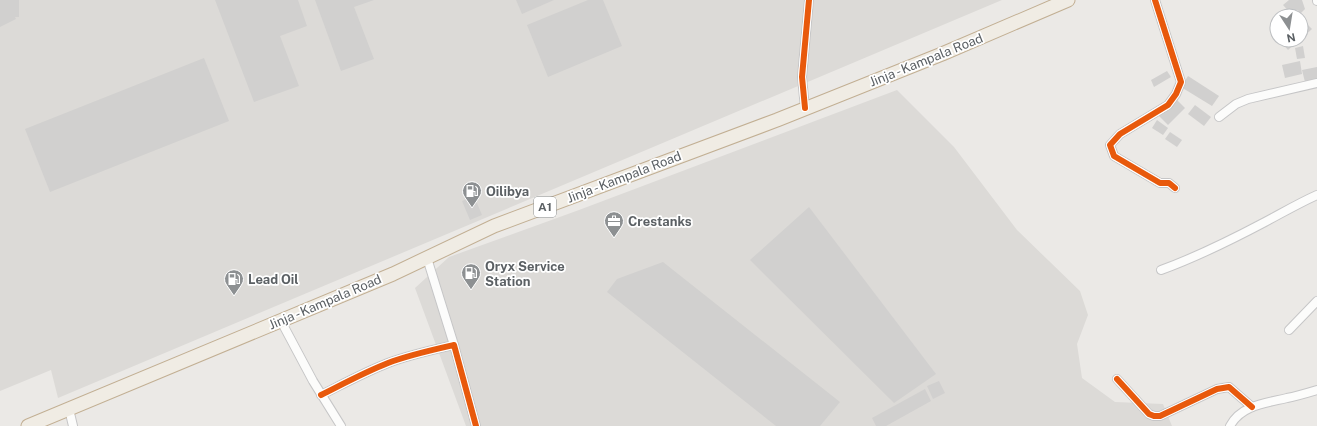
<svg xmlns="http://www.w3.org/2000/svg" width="1317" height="426" font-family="'Public Sans',sans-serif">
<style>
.industrial{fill:#dcdad7}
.building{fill:#d1d0cf}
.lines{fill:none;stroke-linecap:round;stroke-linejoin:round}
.minor-casing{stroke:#c6c6c7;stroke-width:10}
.trunk-casing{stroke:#c2af93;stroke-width:15}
.minor{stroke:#fcfcfb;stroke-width:8}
.trunk{stroke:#f0ece4;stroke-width:13}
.cycleway-casing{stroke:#fff;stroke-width:8}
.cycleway{stroke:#e8590c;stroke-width:6}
.labels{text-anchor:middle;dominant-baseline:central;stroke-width:3.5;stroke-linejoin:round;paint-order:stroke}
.shield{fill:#fff;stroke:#8c9092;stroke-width:1}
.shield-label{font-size:12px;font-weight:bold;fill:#5b6064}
.street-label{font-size:13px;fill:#5b6064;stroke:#fff}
.poi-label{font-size:13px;font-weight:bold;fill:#5b6064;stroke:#fff;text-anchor:start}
</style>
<rect width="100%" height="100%" fill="#ebe9e6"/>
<!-- industrial -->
<g class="industrial">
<path d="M0,0H1002L58,398L51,370L0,391Z"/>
<path d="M897,90L954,147L1017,230L1080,291L1088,315L1077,344L1082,378L1115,402L1163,404L1172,426H466L415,288L449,257L579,210Z"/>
</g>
<!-- building -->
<g class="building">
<path d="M0,0H19V17H15L16,19L0,27Z"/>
<path d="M215,0H298L307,26L280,36L299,86L254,102Z"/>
<path d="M315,0H374L354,7L374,59L341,71Z"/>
<path d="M516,0H554L522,14Z"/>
<path d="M588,0H603L622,46L548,77L527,25Z"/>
<path d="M1289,0H1302L1305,9L1298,16H1293L1283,5Z"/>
<path d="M1301,18L1312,29L1301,39Z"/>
<path d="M1288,40H1299L1288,50L1283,44Z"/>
<path d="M1303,46L1305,58L1297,59L1295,48Z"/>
<path d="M204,58L229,121L50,192L25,129Z"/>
<path d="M1300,61L1302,74L1285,78L1282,65Z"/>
<path d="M1317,67V79L1305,82L1302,70Z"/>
<path d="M1167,71L1171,77L1154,87L1151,80Z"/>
<path d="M1188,76L1219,96L1212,106L1181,87Z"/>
<path d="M1176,99L1185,108L1168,125L1159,116Z"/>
<path d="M1195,105L1211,117L1204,126L1188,114Z"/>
<path d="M1157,120L1168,128L1163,135L1152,128Z"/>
<path d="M1170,132L1182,140L1177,147L1165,139Z"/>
<path d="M474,196L482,215L470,220L462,201Z"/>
<path d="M809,207L936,374L894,403L750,260Z"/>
<path d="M663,262L840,402L820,426H776L607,292L617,279Z"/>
<path d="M939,381L945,393L933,399L927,386Z"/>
<path d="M925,389L931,401L886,426H876L872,418Z"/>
</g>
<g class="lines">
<defs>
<g id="minor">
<path d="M1155,0L1181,82L1176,94L1168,105L1120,134L1110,145L1114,156L1160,183H1169L1175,188"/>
<path d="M1317,0V1"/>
<path d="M805,108L802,77L809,0"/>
<path d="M1219,117L1236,104L1248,99L1317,83"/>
<path d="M427,258L454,345"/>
<path d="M1161,270C1197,257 1231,240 1265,222C1282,213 1299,203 1317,195"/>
<path d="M281,321L313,381L341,426"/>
<path d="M1289,330L1317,301"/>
<path d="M1117,379L1149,414L1154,416H1160L1217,389L1229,387L1252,407"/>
<path d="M321,395C343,384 365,372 388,363C409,355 432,350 454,345L476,426"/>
<path d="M69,409L73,426"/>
<path d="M1230,426C1241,405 1266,403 1287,398C1297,396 1307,393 1317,390"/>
</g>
<path id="trunk" d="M28,426L393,274L494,226L777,120L942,54L1068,0"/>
</defs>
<!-- minor casing -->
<use href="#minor" class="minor-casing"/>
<!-- trunk casing -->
<use href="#trunk" class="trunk-casing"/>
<!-- minor -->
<use href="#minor" class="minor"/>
<!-- trunk -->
<use href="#trunk" class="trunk"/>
<defs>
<g id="cycleway">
<path d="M1155,0L1181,82L1176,94L1168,105L1120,134L1110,145L1114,156L1160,183H1169L1175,188"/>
<path d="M805,108L802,77L809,0"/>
<path d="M1117,379L1149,414L1154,416H1160L1217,389L1229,387L1252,407"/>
<path d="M321,395C343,384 365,372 388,363C409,355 432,350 454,345L476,426"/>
</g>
</defs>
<!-- cycleway casing -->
<use href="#cycleway" class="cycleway-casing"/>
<!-- cycleway -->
<use href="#cycleway" class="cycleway"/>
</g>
<!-- icons -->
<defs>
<symbol id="fuel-pin" viewBox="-11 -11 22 30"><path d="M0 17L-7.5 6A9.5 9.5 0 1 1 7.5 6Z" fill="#8d9092" stroke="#fff"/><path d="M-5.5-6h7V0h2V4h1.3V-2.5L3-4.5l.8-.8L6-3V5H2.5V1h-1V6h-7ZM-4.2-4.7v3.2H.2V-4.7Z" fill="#fff"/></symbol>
<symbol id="office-pin" viewBox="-11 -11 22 30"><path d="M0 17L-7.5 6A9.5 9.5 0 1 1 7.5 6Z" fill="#8d9092" stroke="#fff"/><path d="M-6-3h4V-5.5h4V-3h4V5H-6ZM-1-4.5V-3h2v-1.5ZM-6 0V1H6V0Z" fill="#fff"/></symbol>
</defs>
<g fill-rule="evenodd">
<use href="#fuel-pin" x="461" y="180" width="22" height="30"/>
<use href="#office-pin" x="603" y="210" width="22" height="30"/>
<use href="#fuel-pin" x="460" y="262" width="22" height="30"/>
<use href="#fuel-pin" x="223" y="268" width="22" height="30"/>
</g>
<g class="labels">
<!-- shield labels -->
<rect class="shield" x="534" y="197" width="22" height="20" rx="3"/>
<g class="shield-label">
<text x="545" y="207">A1</text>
</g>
<!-- street labels -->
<g class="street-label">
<text transform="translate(926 60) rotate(-22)">Jinja - Kampala Road</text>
<text transform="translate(624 177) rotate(-21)">Jinja - Kampala Road</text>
<text transform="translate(325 302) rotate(-23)">Jinja - Kampala Road</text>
</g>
<!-- poi labels -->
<g class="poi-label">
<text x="486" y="191">Oilibya</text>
<text x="628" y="221">Crestanks</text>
<text x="485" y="266">Oryx Service<tspan x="485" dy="15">Station</tspan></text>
<text x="248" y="279">Lead Oil</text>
</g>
</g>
<!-- north arrow -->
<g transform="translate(1289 28) rotate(168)"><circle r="19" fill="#ffffff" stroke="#bdbfc1"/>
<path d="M0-3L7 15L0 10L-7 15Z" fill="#8d9092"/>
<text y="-6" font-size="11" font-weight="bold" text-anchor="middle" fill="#5b6064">N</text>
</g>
</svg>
